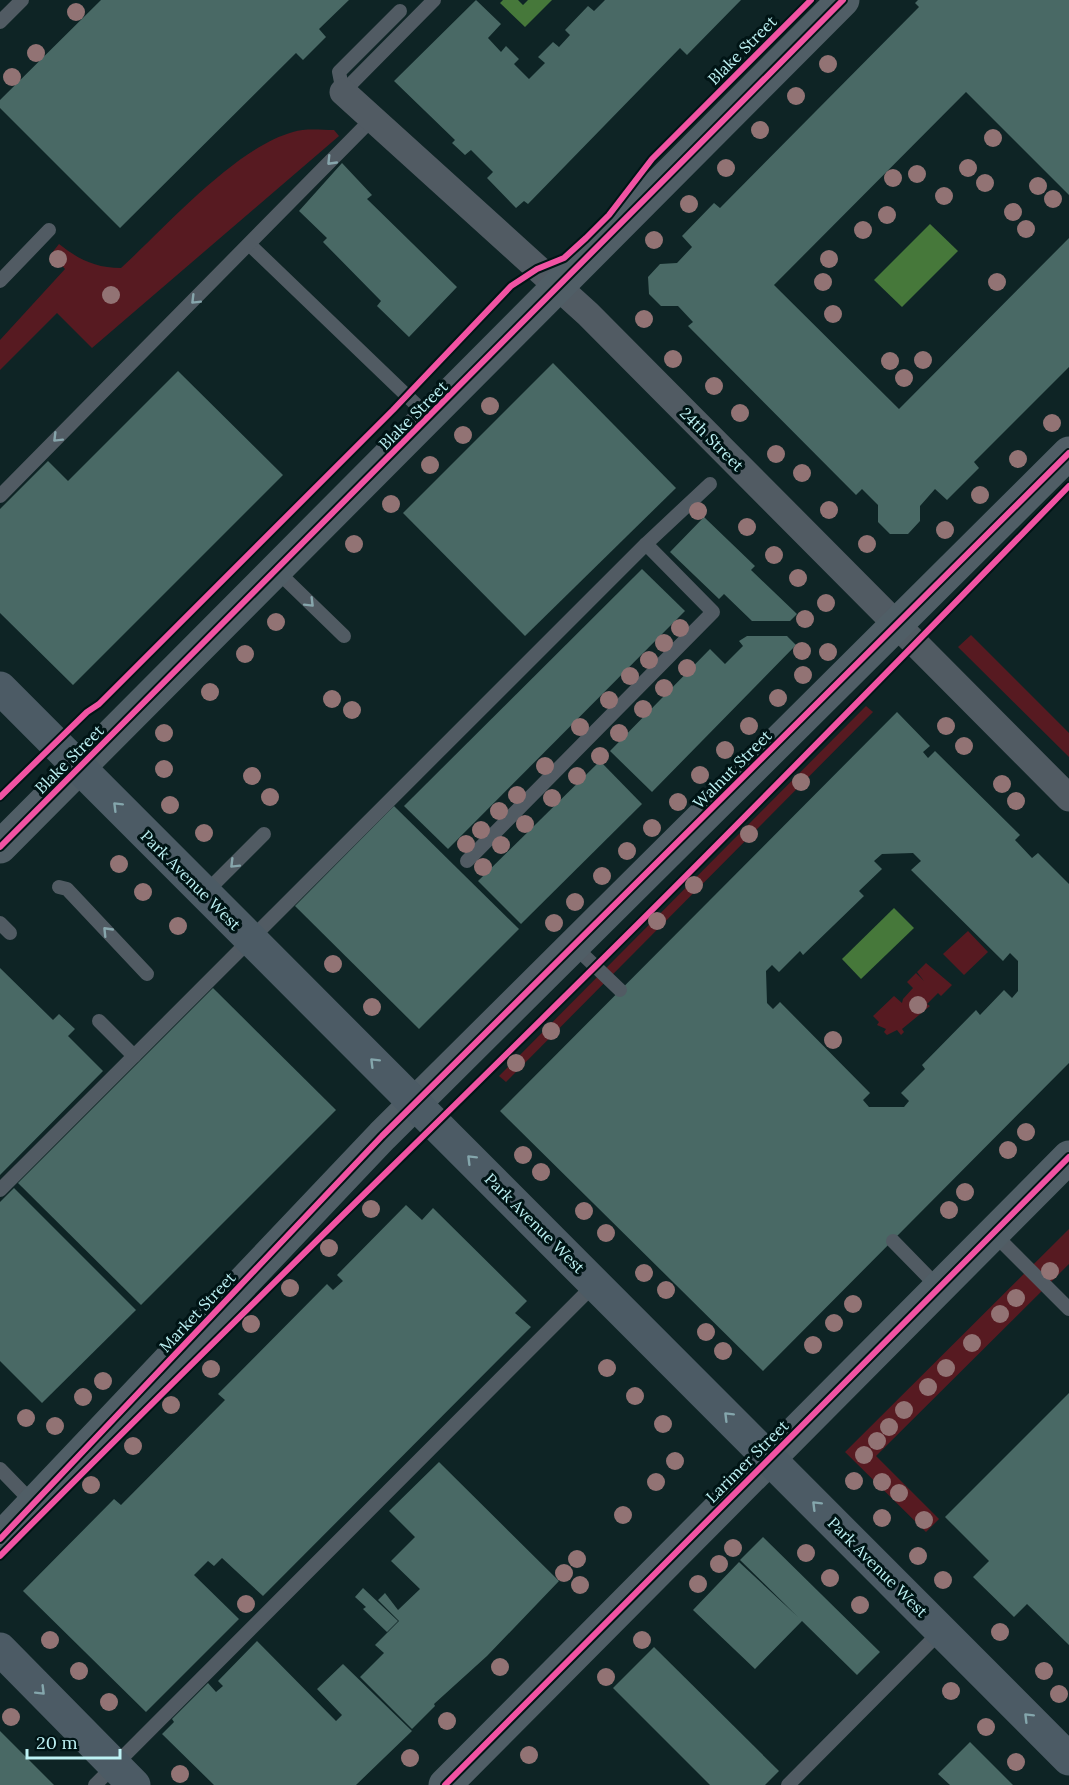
<svg xmlns="http://www.w3.org/2000/svg" width="1069" height="1785" font-family="Lora,serif">
<style>
.green{fill:#571a21}
.water{fill:#46783a}
.building{fill:#496965;fill-rule:evenodd}
.lines{fill:none;stroke-linecap:round;stroke-linejoin:round}
.lane{stroke:#515b63;stroke-width:14}
.street{stroke:#515b63;stroke-width:27}
.secondary{stroke:#505e66;stroke-width:33}
.primary{stroke:#4c5b65;stroke-width:33}
.cycleway-casing{stroke:#001415;stroke-width:10}
.cycleway{stroke:#f153a3;stroke-width:6}
.tree{fill:#927374}
.oneway{stroke:#87a6ac}
.oneway2{stroke:#84a6ac}
.labels{text-anchor:middle;dominant-baseline:central;stroke-width:6;stroke-linejoin:round;paint-order:stroke}
.street-label{font-size:16px;fill:#bdf2f4;stroke:#001415}
</style>
<rect width="100%" height="100%" fill="#0e2425"/>
<!-- green -->
<g class="green">
<path d="M334,130L339,136L92,348L57,313L0,370V340L65,269L51,254L59,244C78,259 95,268 121,268C166,227 235,148 293,132C305,128 321,130 334,130Z"/>
<path d="M971,635L1069,733V757L958,647Z"/>
<path d="M866,706L873,712L506,1082L499,1076Z"/>
<path d="M968,931L988,952L964,975L943,954Z"/>
<path d="M926,963L952,985L941,996L938,993L927,1004L930,1006L902,1029L904,1032L901,1035L897,1030L887,1035L884,1032L886,1029L877,1025L879,1022L873,1016L894,996L902,1003L903,999L913,988L907,982L916,973L924,981L917,972Z"/>
<path d="M1069,1229V1264L876,1456L939,1519L926,1532L845,1452Z"/>
</g>
<!-- water -->
<g class="water">
<path d="M503,0H518L523,5L528,0H552L525,27L500,3Z"/>
<path d="M930,224L958,251L902,307L874,280Z"/>
<path d="M894,908L914,928L861,979L842,959Z"/>
</g>
<!-- building -->
<g class="building">
<path d="M101,0H349L319,29L326,37L303,60L296,53L120,228L0,108V100Z"/>
<path d="M476,0L501,24L488,38L501,52L506,46L519,59L514,64L529,79L545,63L538,57L553,42L559,47L570,35L565,30L588,6L594,11L605,0H741L687,55L680,48L528,204L524,201L516,208L487,178L493,172L471,150L465,155L452,143L455,140L394,81Z"/>
<path d="M918,0H1069V195L966,92L774,285L899,409L1069,238V367L974,462L979,468L947,500L935,489L920,506V521L908,534H890L878,522V505L862,489L856,495L688,326L693,322L678,306H661L649,294L648,277L660,264L677,263L692,247L682,236L714,203L720,208L919,7L915,3Z"/>
<path d="M342,163L372,195L367,199L457,287L409,337L377,306L381,301L323,242L327,238L299,211Z"/>
<path d="M553,363L676,488L525,636L403,513Z"/>
<path d="M178,371L283,475L73,685L0,613V509L48,461L68,481Z"/>
<path d="M704,517L755,566L751,570L797,614L790,621H752L724,594L719,599L670,552Z"/>
<path d="M642,569L685,611L448,849L404,806Z"/>
<path d="M747,636H787L796,645L652,792L610,751L710,649L725,664L743,646L739,641Z"/>
<path d="M897,712L930,746L923,752L928,758L935,751L1020,835L1015,840L1032,858L1038,853L1069,884V1063L763,1371L500,1111ZM913,853L921,861L911,870L1003,961L1010,953L1018,961V991L1012,998L1004,990L980,1015L976,1010L922,1065L925,1069L901,1093L909,1101L904,1107H869L863,1100L870,1093L780,1002L773,1009L767,1003L766,971L772,965L779,972L800,951L803,955L864,896L859,891L882,869L874,861L882,854Z"/>
<path d="M600,761L642,804L521,924L478,881Z"/>
<path d="M394,806L519,929L419,1029L295,906Z"/>
<path d="M0,968L53,1020L59,1014L75,1029L68,1036L103,1071L0,1175Z"/>
<path d="M213,988L336,1110L141,1305L18,1183Z"/>
<path d="M14,1188L136,1310L42,1403L0,1361V1202Z"/>
<path d="M406,1205L422,1220L433,1208L527,1301L515,1313L531,1327L263,1596L222,1558L214,1566L208,1561L194,1575L239,1619L146,1712L23,1591L114,1499L121,1505L225,1400L218,1394L327,1284L333,1290L343,1281L337,1275Z"/>
<path d="M1069,1393V1645L1027,1604L1014,1617L973,1577L989,1561L945,1517Z"/>
<path d="M439,1462L559,1581L487,1656L434,1704L435,1706L412,1729L360,1677L384,1653L375,1645L399,1621L378,1600L385,1593L398,1610L420,1589L391,1561L415,1537L389,1511Z"/>
<path d="M763,1537L880,1652L857,1675L802,1621L755,1669L693,1610L739,1562L798,1617L740,1560Z"/>
<path d="M363,1588L398,1621L387,1632L363,1609L366,1607L355,1597Z"/>
<path d="M257,1641L336,1721L342,1715L317,1689L343,1664L412,1731L356,1785H214L162,1734L174,1722L172,1719L208,1683L216,1692L223,1686L218,1681Z"/>
<path d="M654,1647L779,1771L765,1785H710L613,1688Z"/>
<path d="M0,1731L54,1785H0Z"/>
<path d="M970,1742L1013,1785H950L938,1774Z"/>
</g>
<g class="lines">
<!-- lane -->
<g class="lane">
<path d="M0,22L22,0"/>
<path d="M343,92L434,0"/>
<path d="M343,92L339,72L400,11"/>
<path d="M250,245L429,417"/>
<path d="M0,281L49,230"/>
<path d="M0,496L372,119"/>
<path d="M276,570L344,636"/>
<path d="M467,861L713,612L646,544"/>
<path d="M59,887L67,889L147,974"/>
<path d="M205,893L264,834"/>
<path d="M0,923L10,933"/>
<path d="M574,946L620,990"/>
<path d="M99,1021L134,1056"/>
<path d="M0,1190L646,544L710,484"/>
<path d="M993,1233L1069,1309"/>
<path d="M893,1241L939,1288"/>
<path d="M0,1469L34,1504"/>
<path d="M95,1785L595,1284"/>
<path d="M788,1785L941,1631"/>
</g>
<!-- street -->
<path class="street" d="M343,92L588,314L1069,798"/>
<!-- secondary -->
<g class="secondary">
<path d="M0,847L843,0"/>
<path d="M0,1539L382,1136L1069,453"/>
<path d="M445,1785L1069,1157"/>
</g>
<!-- primary -->
<g class="primary">
<path d="M0,688L1069,1759"/>
<path d="M0,1649L134,1785"/>
</g>
<defs>
<g id="cycleway">
<path d="M0,797L87,712L99,704L393,410L511,286L537,269L564,258L586,238L609,215L652,159L811,0"/>
<path d="M0,847L843,0"/>
<path d="M0,1539L382,1136L1069,453"/>
<path d="M0,1556C210,1343 425,1136 637,925C782,780 926,633 1069,486"/>
<path d="M445,1785L1069,1157"/>
</g>
</defs>
<!-- cycleway casing -->
<use href="#cycleway" class="cycleway-casing"/>
<!-- cycleway -->
<use href="#cycleway" class="cycleway"/>
</g>
<!-- trees -->
<g class="tree">
<circle cx="76" cy="12" r="9"/>
<circle cx="36" cy="53" r="9"/>
<circle cx="828" cy="64" r="9"/>
<circle cx="12" cy="77" r="9"/>
<circle cx="796" cy="96" r="9"/>
<circle cx="760" cy="130" r="9"/>
<circle cx="993" cy="138" r="9"/>
<circle cx="726" cy="168" r="9"/>
<circle cx="968" cy="168" r="9"/>
<circle cx="917" cy="174" r="9"/>
<circle cx="893" cy="178" r="9"/>
<circle cx="985" cy="183" r="9"/>
<circle cx="1038" cy="186" r="9"/>
<circle cx="944" cy="196" r="9"/>
<circle cx="1053" cy="199" r="9"/>
<circle cx="689" cy="204" r="9"/>
<circle cx="1013" cy="212" r="9"/>
<circle cx="887" cy="215" r="9"/>
<circle cx="1026" cy="229" r="9"/>
<circle cx="863" cy="230" r="9"/>
<circle cx="654" cy="240" r="9"/>
<circle cx="58" cy="259" r="9"/>
<circle cx="829" cy="259" r="9"/>
<circle cx="823" cy="282" r="9"/>
<circle cx="997" cy="282" r="9"/>
<circle cx="111" cy="295" r="9"/>
<circle cx="833" cy="314" r="9"/>
<circle cx="644" cy="319" r="9"/>
<circle cx="673" cy="359" r="9"/>
<circle cx="923" cy="360" r="9"/>
<circle cx="890" cy="361" r="9"/>
<circle cx="904" cy="378" r="9"/>
<circle cx="714" cy="386" r="9"/>
<circle cx="490" cy="406" r="9"/>
<circle cx="740" cy="413" r="9"/>
<circle cx="1052" cy="423" r="9"/>
<circle cx="463" cy="435" r="9"/>
<circle cx="776" cy="454" r="9"/>
<circle cx="1018" cy="459" r="9"/>
<circle cx="430" cy="465" r="9"/>
<circle cx="802" cy="473" r="9"/>
<circle cx="980" cy="495" r="9"/>
<circle cx="391" cy="504" r="9"/>
<circle cx="829" cy="510" r="9"/>
<circle cx="698" cy="511" r="9"/>
<circle cx="747" cy="527" r="9"/>
<circle cx="945" cy="530" r="9"/>
<circle cx="354" cy="544" r="9"/>
<circle cx="867" cy="544" r="9"/>
<circle cx="774" cy="555" r="9"/>
<circle cx="798" cy="578" r="9"/>
<circle cx="826" cy="603" r="9"/>
<circle cx="805" cy="619" r="9"/>
<circle cx="276" cy="622" r="9"/>
<circle cx="680" cy="628" r="9"/>
<circle cx="664" cy="643" r="9"/>
<circle cx="802" cy="651" r="9"/>
<circle cx="828" cy="652" r="9"/>
<circle cx="245" cy="654" r="9"/>
<circle cx="649" cy="660" r="9"/>
<circle cx="687" cy="668" r="9"/>
<circle cx="803" cy="675" r="9"/>
<circle cx="630" cy="676" r="9"/>
<circle cx="664" cy="688" r="9"/>
<circle cx="210" cy="692" r="9"/>
<circle cx="778" cy="698" r="9"/>
<circle cx="332" cy="699" r="9"/>
<circle cx="609" cy="700" r="9"/>
<circle cx="643" cy="709" r="9"/>
<circle cx="352" cy="710" r="9"/>
<circle cx="749" cy="726" r="9"/>
<circle cx="946" cy="726" r="9"/>
<circle cx="580" cy="727" r="9"/>
<circle cx="164" cy="733" r="9"/>
<circle cx="619" cy="733" r="9"/>
<circle cx="964" cy="746" r="9"/>
<circle cx="725" cy="750" r="9"/>
<circle cx="600" cy="756" r="9"/>
<circle cx="545" cy="766" r="9"/>
<circle cx="164" cy="769" r="9"/>
<circle cx="700" cy="775" r="9"/>
<circle cx="252" cy="776" r="9"/>
<circle cx="577" cy="776" r="9"/>
<circle cx="801" cy="782" r="9"/>
<circle cx="1002" cy="784" r="9"/>
<circle cx="517" cy="795" r="9"/>
<circle cx="270" cy="797" r="9"/>
<circle cx="552" cy="798" r="9"/>
<circle cx="1016" cy="801" r="9"/>
<circle cx="678" cy="802" r="9"/>
<circle cx="170" cy="805" r="9"/>
<circle cx="499" cy="811" r="9"/>
<circle cx="525" cy="824" r="9"/>
<circle cx="652" cy="828" r="9"/>
<circle cx="481" cy="830" r="9"/>
<circle cx="204" cy="833" r="9"/>
<circle cx="749" cy="834" r="9"/>
<circle cx="466" cy="844" r="9"/>
<circle cx="501" cy="845" r="9"/>
<circle cx="627" cy="851" r="9"/>
<circle cx="119" cy="864" r="9"/>
<circle cx="483" cy="867" r="9"/>
<circle cx="602" cy="876" r="9"/>
<circle cx="694" cy="885" r="9"/>
<circle cx="143" cy="892" r="9"/>
<circle cx="575" cy="902" r="9"/>
<circle cx="657" cy="921" r="9"/>
<circle cx="554" cy="923" r="9"/>
<circle cx="178" cy="926" r="9"/>
<circle cx="333" cy="964" r="9"/>
<circle cx="918" cy="1005" r="9"/>
<circle cx="372" cy="1007" r="9"/>
<circle cx="551" cy="1031" r="9"/>
<circle cx="833" cy="1040" r="9"/>
<circle cx="516" cy="1063" r="9"/>
<circle cx="1026" cy="1132" r="9"/>
<circle cx="1008" cy="1150" r="9"/>
<circle cx="523" cy="1155" r="9"/>
<circle cx="541" cy="1172" r="9"/>
<circle cx="965" cy="1192" r="9"/>
<circle cx="371" cy="1209" r="9"/>
<circle cx="949" cy="1210" r="9"/>
<circle cx="584" cy="1211" r="9"/>
<circle cx="606" cy="1233" r="9"/>
<circle cx="329" cy="1248" r="9"/>
<circle cx="1050" cy="1271" r="9"/>
<circle cx="644" cy="1273" r="9"/>
<circle cx="290" cy="1288" r="9"/>
<circle cx="666" cy="1290" r="9"/>
<circle cx="1016" cy="1298" r="9"/>
<circle cx="853" cy="1304" r="9"/>
<circle cx="1000" cy="1314" r="9"/>
<circle cx="834" cy="1323" r="9"/>
<circle cx="251" cy="1324" r="9"/>
<circle cx="706" cy="1332" r="9"/>
<circle cx="972" cy="1343" r="9"/>
<circle cx="813" cy="1345" r="9"/>
<circle cx="723" cy="1351" r="9"/>
<circle cx="607" cy="1368" r="9"/>
<circle cx="946" cy="1368" r="9"/>
<circle cx="211" cy="1369" r="9"/>
<circle cx="103" cy="1381" r="9"/>
<circle cx="928" cy="1387" r="9"/>
<circle cx="635" cy="1396" r="9"/>
<circle cx="83" cy="1397" r="9"/>
<circle cx="171" cy="1405" r="9"/>
<circle cx="904" cy="1410" r="9"/>
<circle cx="26" cy="1418" r="9"/>
<circle cx="663" cy="1424" r="9"/>
<circle cx="55" cy="1426" r="9"/>
<circle cx="889" cy="1427" r="9"/>
<circle cx="877" cy="1441" r="9"/>
<circle cx="133" cy="1446" r="9"/>
<circle cx="864" cy="1455" r="9"/>
<circle cx="675" cy="1461" r="9"/>
<circle cx="854" cy="1481" r="9"/>
<circle cx="656" cy="1482" r="9"/>
<circle cx="882" cy="1482" r="9"/>
<circle cx="91" cy="1485" r="9"/>
<circle cx="899" cy="1493" r="9"/>
<circle cx="623" cy="1515" r="9"/>
<circle cx="882" cy="1518" r="9"/>
<circle cx="924" cy="1520" r="9"/>
<circle cx="733" cy="1548" r="9"/>
<circle cx="806" cy="1553" r="9"/>
<circle cx="918" cy="1556" r="9"/>
<circle cx="577" cy="1559" r="9"/>
<circle cx="719" cy="1564" r="9"/>
<circle cx="564" cy="1573" r="9"/>
<circle cx="830" cy="1578" r="9"/>
<circle cx="943" cy="1580" r="9"/>
<circle cx="698" cy="1584" r="9"/>
<circle cx="580" cy="1585" r="9"/>
<circle cx="246" cy="1604" r="9"/>
<circle cx="860" cy="1605" r="9"/>
<circle cx="1000" cy="1632" r="9"/>
<circle cx="50" cy="1640" r="9"/>
<circle cx="642" cy="1640" r="9"/>
<circle cx="500" cy="1667" r="9"/>
<circle cx="79" cy="1671" r="9"/>
<circle cx="1044" cy="1671" r="9"/>
<circle cx="606" cy="1677" r="9"/>
<circle cx="951" cy="1691" r="9"/>
<circle cx="1059" cy="1694" r="9"/>
<circle cx="109" cy="1702" r="9"/>
<circle cx="11" cy="1717" r="9"/>
<circle cx="447" cy="1721" r="9"/>
<circle cx="986" cy="1727" r="9"/>
<circle cx="529" cy="1755" r="9"/>
<circle cx="410" cy="1758" r="9"/>
<circle cx="1016" cy="1762" r="9"/>
<circle cx="180" cy="1774" r="9"/>
</g>
<!-- one-way arrows -->
<defs><path id="oneway-chevron" d="M-2-3.5L2.5 0L-2 3.5" fill="none" stroke-width="1.6" stroke-linecap="round" stroke-linejoin="round" transform="scale(1.5)"/></defs>
<g class="oneway">
<use href="#oneway-chevron" transform="translate(331 161) rotate(134)"/>
<use href="#oneway-chevron" transform="translate(195 300) rotate(135)"/>
<use href="#oneway-chevron" transform="translate(57 438) rotate(135)"/>
<use href="#oneway-chevron" transform="translate(310 603) rotate(45)"/>
<use href="#oneway-chevron" transform="translate(234 864) rotate(135)"/>
<use href="#oneway-chevron" transform="translate(107 931) rotate(-134)"/>
</g>
<g class="oneway2">
<use href="#oneway-chevron" transform="translate(117 806) rotate(-135)"/>
<use href="#oneway-chevron" transform="translate(374 1062) rotate(-135)"/>
<use href="#oneway-chevron" transform="translate(471 1159) rotate(-135)"/>
<use href="#oneway-chevron" transform="translate(728 1416) rotate(-135)"/>
<use href="#oneway-chevron" transform="translate(816 1505) rotate(-135)"/>
<use href="#oneway-chevron" transform="translate(41 1691) rotate(45)"/>
<use href="#oneway-chevron" transform="translate(1028 1717) rotate(-135)"/>
</g>
<g class="labels">
<!-- street labels -->
<g class="street-label">
<text transform="translate(742 50) rotate(-45)">Blake Street</text>
<text transform="translate(413 415) rotate(-45)">Blake Street</text>
<text transform="translate(712 439) rotate(45)">24th Street</text>
<text transform="translate(69 759) rotate(-45)">Blake Street</text>
<text transform="translate(732 769) rotate(-45)">Walnut Street</text>
<text transform="translate(191 880) rotate(45)">Park Avenue West</text>
<text transform="translate(535 1223) rotate(45)">Park Avenue West</text>
<text transform="translate(197 1312) rotate(-47)">Market Street</text>
<text transform="translate(747 1461) rotate(-45)">Larimer Street</text>
<text transform="translate(878 1567) rotate(45)">Park Avenue West</text>
</g>
</g>
<!-- scale -->
<path d="M27 1749v9h93v-9" fill="none" stroke="#bdf2f4" stroke-width="3"/>
<text x="36" y="1749" font-size="18" fill="#bdf2f4" stroke="#001415" stroke-width="4.5" paint-order="stroke">20 m</text>
</svg>
